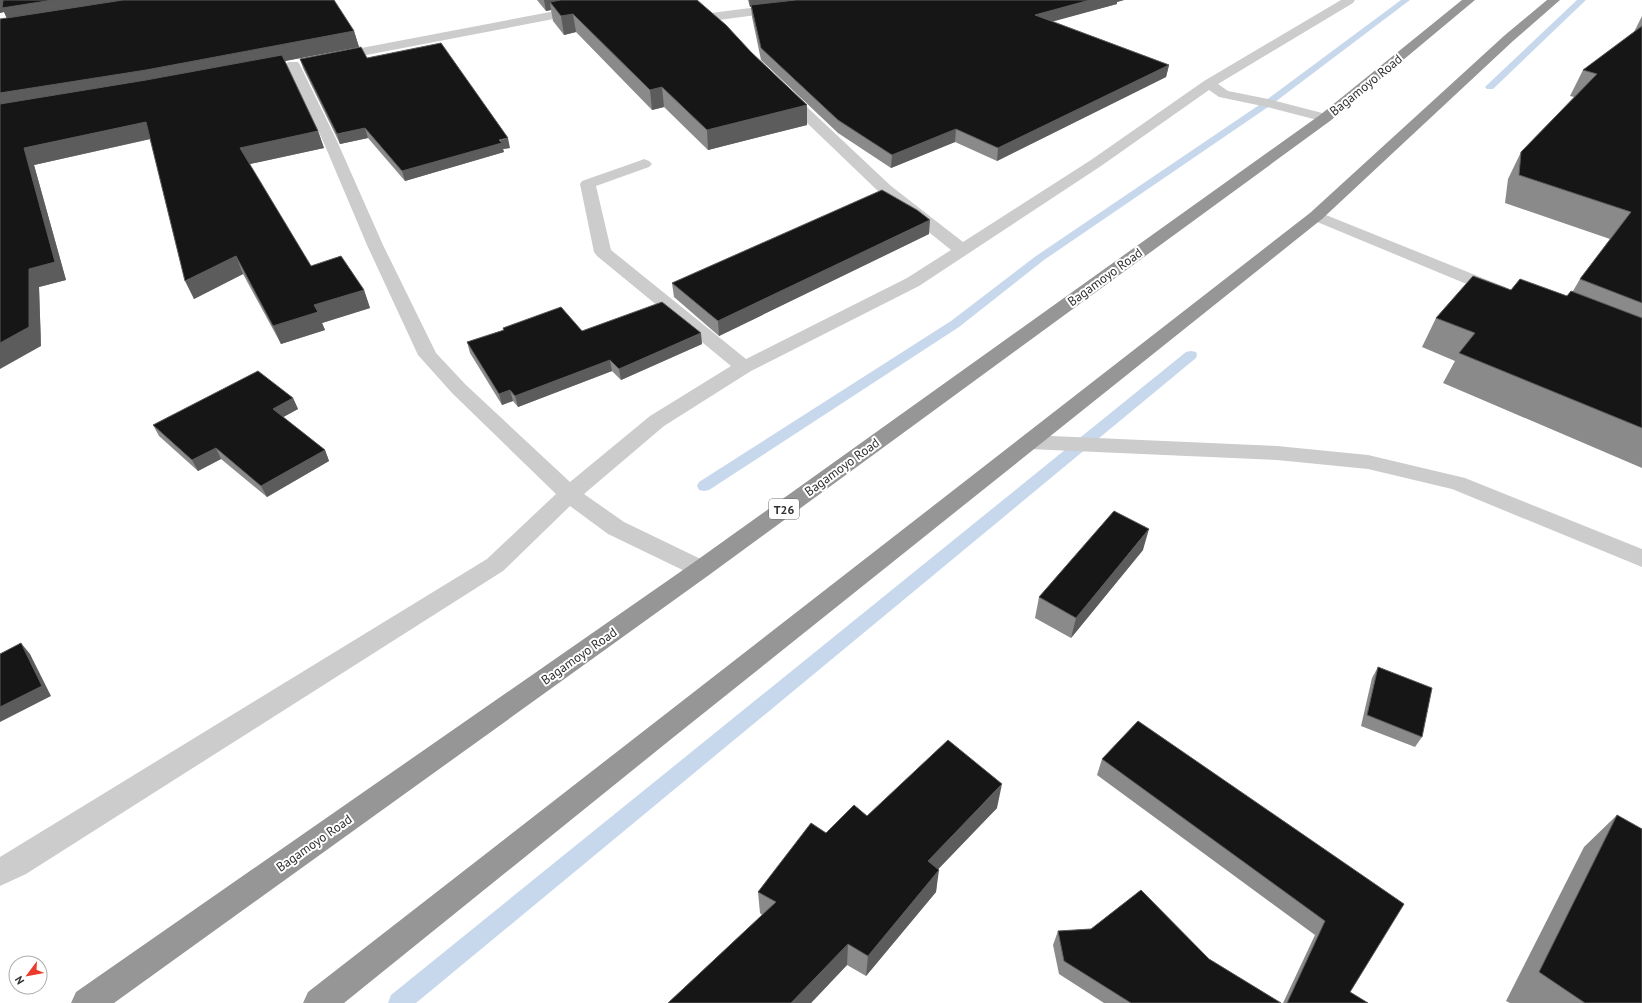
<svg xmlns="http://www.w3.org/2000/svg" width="1642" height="1003" font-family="'PT Sans',sans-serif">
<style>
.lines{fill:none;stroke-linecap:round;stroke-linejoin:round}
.stream{fill:#c7d8ed;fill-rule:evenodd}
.minor{fill:#ccc;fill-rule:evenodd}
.highway{fill:#969696;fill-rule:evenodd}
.wall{fill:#8a8a8a}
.shaded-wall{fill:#5c5c5c}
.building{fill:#161616;stroke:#5c5c5c}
.labels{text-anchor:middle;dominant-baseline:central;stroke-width:4;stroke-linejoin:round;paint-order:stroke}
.shield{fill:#fff;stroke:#6d6d6d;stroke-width:1}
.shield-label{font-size:12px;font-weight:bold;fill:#2f2f2f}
.street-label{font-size:13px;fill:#2f2f2f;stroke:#fff}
</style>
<rect width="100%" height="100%" fill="#fff"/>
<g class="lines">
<!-- stream -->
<g class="stream">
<path d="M1401,0H1410L1271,105L1044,260L959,327L709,490L704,491L699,490L697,486L699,482L951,321L1036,256L1265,101Z"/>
<path d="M1577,0H1586L1493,89H1487L1485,87L1487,85Z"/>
<path d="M1191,351L1196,352L1197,355L1196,358L416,1003H388L391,995L1186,352Z"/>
</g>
<!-- minor -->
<g class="minor">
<path d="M613,0H638L636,3L632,4L335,61L330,60L328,57L330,54L335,53Z"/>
<path d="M1341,0H1355L1353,3L1218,84L1228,91L1268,99L1330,115L1332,118L1330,121L1325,122L1267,107L1219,97L1209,90L1101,166L919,286L751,371L664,426L584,494L624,522L709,563L713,569L709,575L701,578L693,575L608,534L570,506L503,571L26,874L0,886V857L487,559L556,494L452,393L418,355L367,245L323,141L286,65L288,62H298L300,65L337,141L383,245L436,353L466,385L570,482L650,416L731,366L597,256L594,252L580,184L582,181L639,161L644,159L649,161L652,164L649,167L596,186L611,250L746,359L907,278L951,250L879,192L781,98L779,95L781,92L786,91L791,92L891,186L963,242L1091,160L1204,81Z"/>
<path d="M782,4L786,5L788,8L786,11L711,21L707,20L705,17L707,14L711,13Z"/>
<path d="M1316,211L1505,287L1508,291L1505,295L1499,296L1493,295L1310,219L1308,216L1310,213Z"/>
<path d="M1029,435L1277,446L1368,455L1465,478L1642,549V567L1452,489L1368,469L1277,460L1029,449L1022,447L1019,442L1022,437Z"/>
</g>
<!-- highway -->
<g class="highway">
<path d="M1462,0H1475L1330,121L709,575L114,1003H71L76,992L693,563L1320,115Z"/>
<path d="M1547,0H1560L1513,41L1322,219L675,736L344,1003H303L308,992L1310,213L1505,35Z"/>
</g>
</g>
<!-- wall -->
<g class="wall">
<path d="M0,0L354,31L359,47L284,61L318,131L324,148L249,164L311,266L364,290L370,308L322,323L325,330L281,344L243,274L194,299L151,139L34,165L66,280L39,287L41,346L7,18L4,12L0,13Z"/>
<path d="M537,0H697L807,125L708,150L664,107L652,110L576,32L564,35L553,21L551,10L546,11Z"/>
<path d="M748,0H1124L1117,2V4L1052,21L1169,65L1166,77L997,161L955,142L891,168L838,133L761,60L752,17L751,7H750Z"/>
<path d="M1642,16V468L1443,383L1455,361L1422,347L1436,318L1511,290L1567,296L1573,291L1580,279L1610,239L1505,203L1508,179L1521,152L1574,97L1570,96L1583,70L1635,32H1634Z"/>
<path d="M367,58L510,148L503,149L504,152L405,181L368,138L340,144L303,68L300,59Z"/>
<path d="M929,234L719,336L674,297L672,283Z"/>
<path d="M503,328L582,331L702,344L621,380L612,371L518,407L513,401L502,405L470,353L467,342L503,331Z"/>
<path d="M293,398L298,409L283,417L325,450L329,461L267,497L221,459L198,471L159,436L153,425Z"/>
<path d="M1143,550L1071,638L1035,618L1039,597Z"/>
<path d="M1378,667L1422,737L1415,747L1361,726L1372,678Z"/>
<path d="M1102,759L1404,904L1350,992L1368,1003H1283L1315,935L1097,775Z"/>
<path d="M997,808L938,869L936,892L866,976L847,965L811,1003H668L762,915L760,913L758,892L826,833L867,816Z"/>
<path d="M1617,815L1642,1003H1510L1506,1001L1584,847Z"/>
<path d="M1091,929L1209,959L1281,1003H1104L1059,974L1053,945L1058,931Z"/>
</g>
<!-- shaded-wall -->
<g class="shaded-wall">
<path d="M0,0H156L9,23L4,12L0,13Z"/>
<path d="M544,0H605L550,2L551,10L546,11Z"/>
<path d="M749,0H806L750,7Z"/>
<path d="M1090,0H1124L1117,2V4L1033,27L1035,15Z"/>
<path d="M573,14L576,32L564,35L561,16Z"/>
<path d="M354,31L359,47L153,86L0,110V93Z"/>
<path d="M1169,65L1166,77L997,161L998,148Z"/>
<path d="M662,87L664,107L652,110L650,90Z"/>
<path d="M807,105V125L708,150L707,130Z"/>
<path d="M146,122L154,138L34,165L66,280L39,287L41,346L0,369V343L24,148Z"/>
<path d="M365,128L368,138L340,144L337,134Z"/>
<path d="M956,129L955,142L891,168L892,155Z"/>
<path d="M318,131L324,148L246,165L240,148Z"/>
<path d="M508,138L510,148L503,149L504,152L405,181L402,171Z"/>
<path d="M930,220L929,234L719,336L718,321Z"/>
<path d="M236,256L243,274L194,299L185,281Z"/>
<path d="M364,290L370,308L322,323L325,330L281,344L273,326L314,305Z"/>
<path d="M701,333L702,344L621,380L619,369Z"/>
<path d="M610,360L612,371L518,407L515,396Z"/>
<path d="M510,390L513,401L502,405L499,394Z"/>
<path d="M293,398L298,409L278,420L273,409Z"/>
<path d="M216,448L221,459L198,471L192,460Z"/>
<path d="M325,450L329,461L267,497L261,486Z"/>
<path d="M1149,529L1143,550L1071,638L1076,618Z"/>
<path d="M21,643L30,654L51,696L0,722V707Z"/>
<path d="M1002,784L997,808L925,883L928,861Z"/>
<path d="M939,870L936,892L866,976L868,956Z"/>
<path d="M848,944L847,965L811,1003H791Z"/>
</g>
<!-- building -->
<g class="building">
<path d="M3,0H53L2,8Z"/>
<path d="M123,0H334L354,31L146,70L0,93V19Z"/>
<path d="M561,0H697L726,25L751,52L807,105L707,130L662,87L650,90L573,14L561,16L550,2Z"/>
<path d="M796,0H1090L1035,15L1169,65L998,148L956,129L892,155L838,120L761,48L751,5Z"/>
<path d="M1642,26V303L1580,279L1631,212L1519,175L1521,152L1597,74L1583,70Z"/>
<path d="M441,43L508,138L499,140L502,143L402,171L365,128L337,134L300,59L361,47L367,58Z"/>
<path d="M282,55L318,131L240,148L311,266L341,256L364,290L314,305L318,312L273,326L236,256L185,281L146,122L24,148L55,262L29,269V327L0,343V104L146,80Z"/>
<path d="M882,190L917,210L930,220L718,321L672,283Z"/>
<path d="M1473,276L1511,290L1520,279L1567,296L1571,291L1642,318V428L1459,353L1475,333L1436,318Z"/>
<path d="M662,302L701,333L619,369L610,360L515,396L510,390L499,394L467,342L504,330L503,328L561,307L582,331Z"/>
<path d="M258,371L293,398L273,409L325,450L261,486L216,448L192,460L153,425Z"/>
<path d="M1114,511L1149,529L1076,618L1039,597Z"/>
<path d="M21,643L42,686L0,707V654Z"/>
<path d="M1378,667L1432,688L1422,737L1367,715Z"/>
<path d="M1138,721L1404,904L1350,992L1368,1003H1287L1325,921L1102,759Z"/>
<path d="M948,740L1002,784L928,861L939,870L868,956L848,944L791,1003H668L776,902L758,892L811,823L826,833L854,805L867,816Z"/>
<path d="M1617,815L1642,829V1003H1585L1539,972Z"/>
<path d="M1141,890L1209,959L1281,1003H1131L1064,961L1058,931L1091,929Z"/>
</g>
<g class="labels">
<!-- shield labels -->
<rect class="shield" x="769" y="499" width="30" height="20" rx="3"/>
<g class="shield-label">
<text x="784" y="509">T26</text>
</g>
<!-- street labels -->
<g class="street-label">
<text transform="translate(1366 85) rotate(-39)">Bagamoyo Road</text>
<text transform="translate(1105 277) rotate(-36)">Bagamoyo Road</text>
<text transform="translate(842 467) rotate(-36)">Bagamoyo Road</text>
<text transform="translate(579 656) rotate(-35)">Bagamoyo Road</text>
<text transform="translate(314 843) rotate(-35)">Bagamoyo Road</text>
</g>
</g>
<!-- north arrow -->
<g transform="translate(28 975) rotate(238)"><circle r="19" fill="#ffffff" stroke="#acacac"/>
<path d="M0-3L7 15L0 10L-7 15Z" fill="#ec3b2a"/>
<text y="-6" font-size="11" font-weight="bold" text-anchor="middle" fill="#2f2f2f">N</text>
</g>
</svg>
